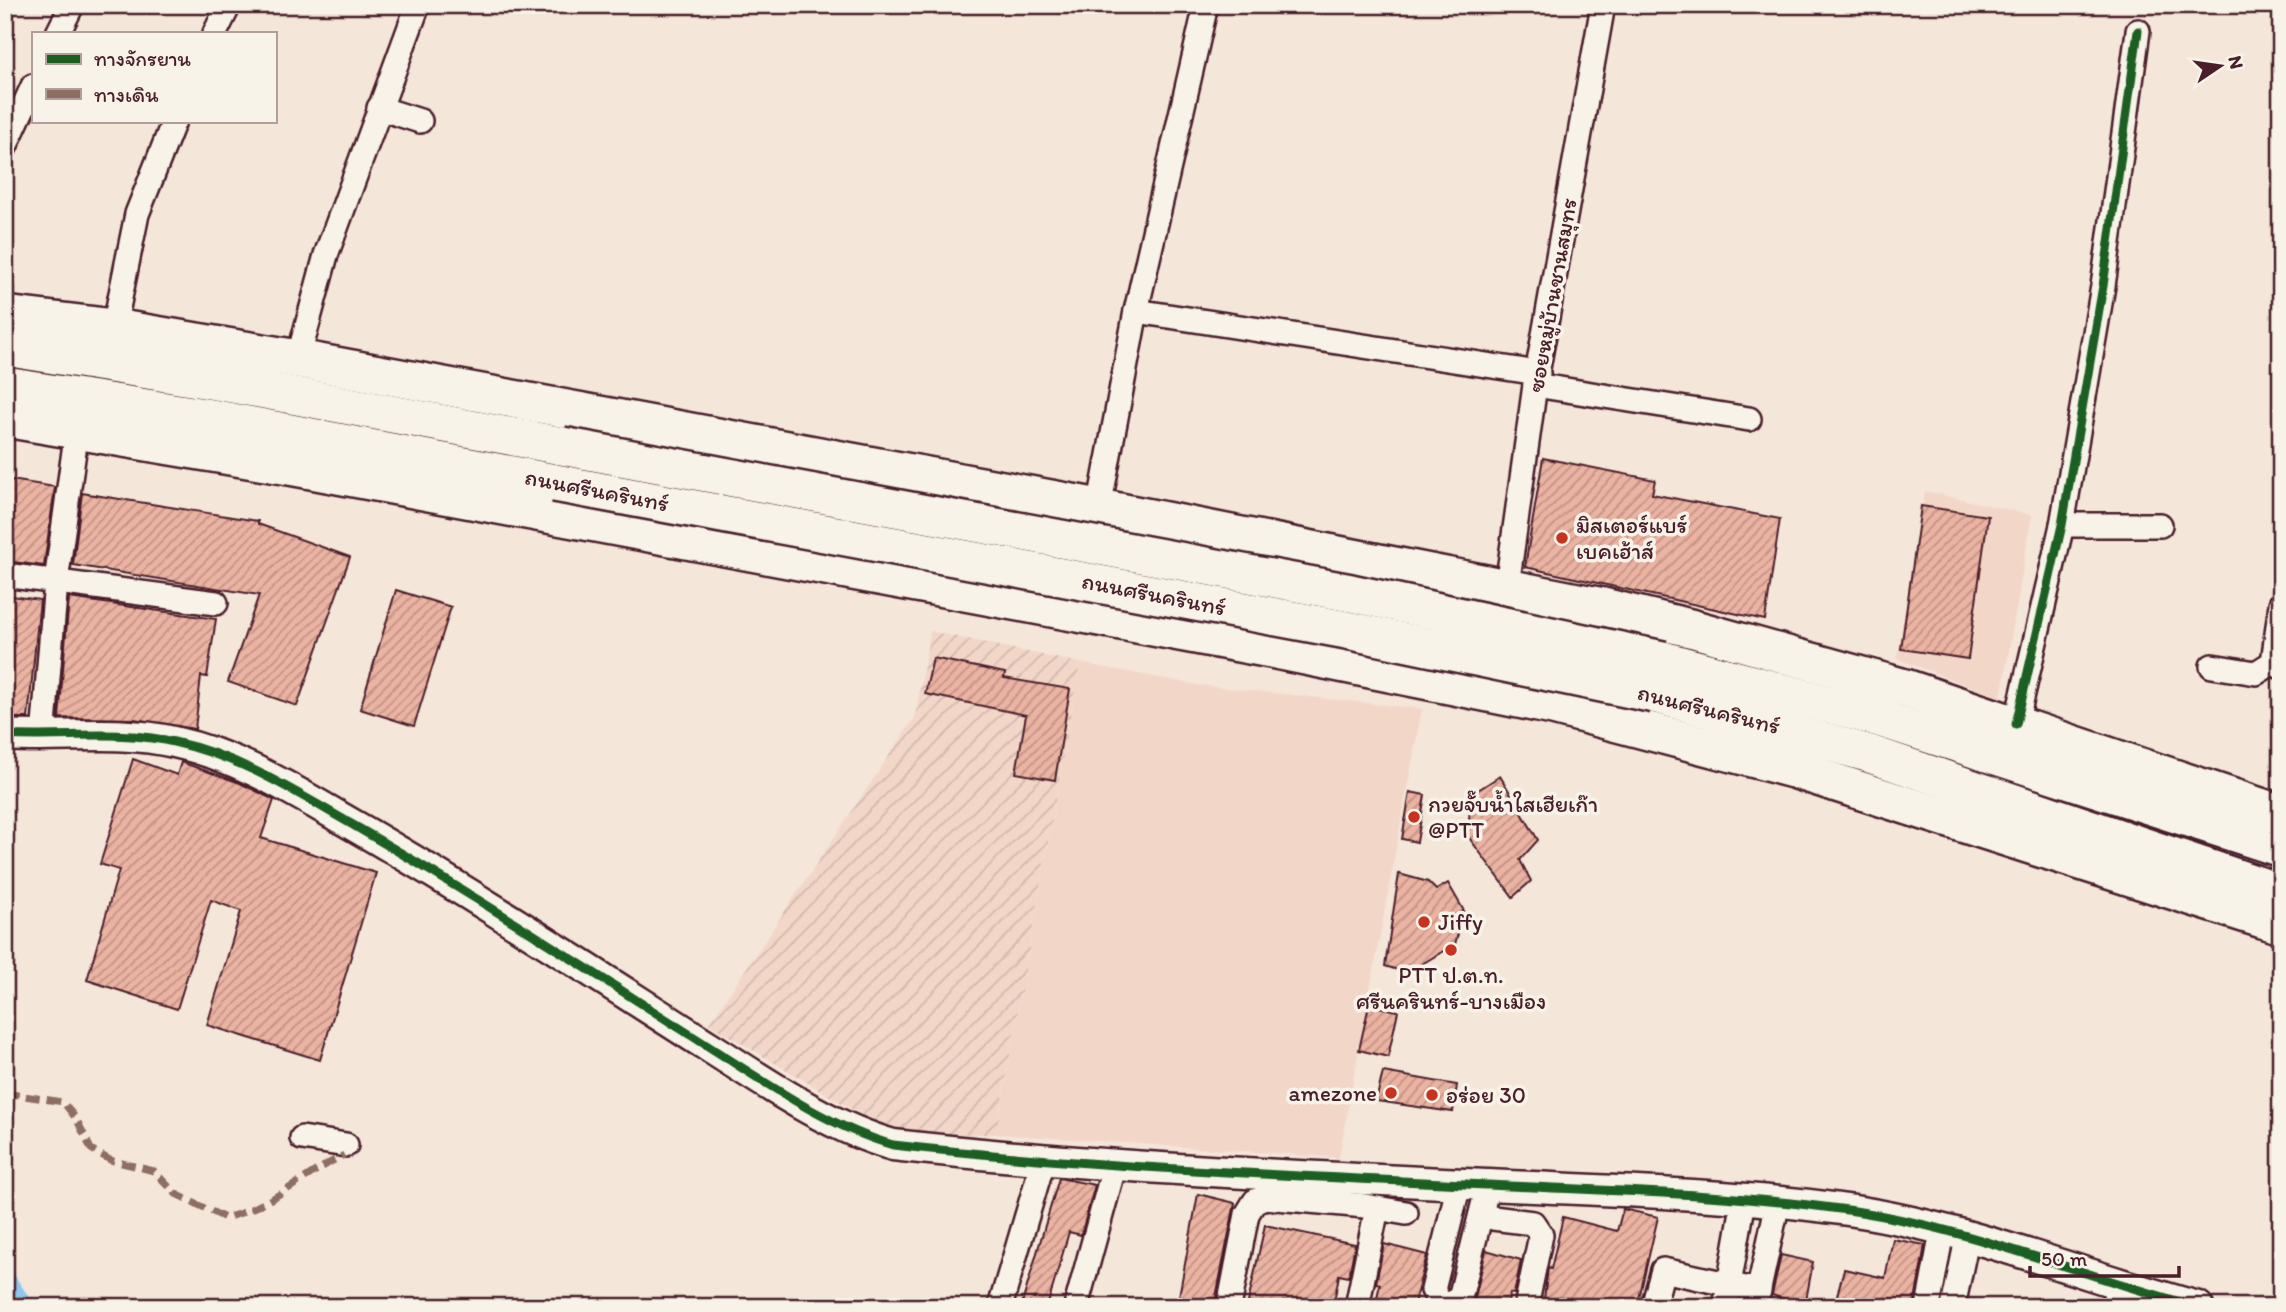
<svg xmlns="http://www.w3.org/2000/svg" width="2286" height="1312" font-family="Itim,'Playpen Sans Thai',sans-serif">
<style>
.built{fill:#f2d7c9}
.industrial{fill:url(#industrial-furrows)}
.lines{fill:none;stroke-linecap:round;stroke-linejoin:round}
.canal{stroke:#8ec8ed;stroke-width:21}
.building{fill:url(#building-hatch);stroke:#4a1f2b;stroke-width:2}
.minor-casing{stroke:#4a1f2b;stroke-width:28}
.tertiary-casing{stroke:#4a1f2b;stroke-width:35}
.primary-casing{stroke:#4a1f2b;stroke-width:42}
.minor{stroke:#f7f3e8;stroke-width:23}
.tertiary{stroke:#f7f3e8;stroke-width:30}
.primary{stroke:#f7f3e8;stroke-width:37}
.primary-bridge-casing{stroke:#4a1f2b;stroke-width:42;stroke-linecap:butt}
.primary-bridge{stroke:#f7f3e8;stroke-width:37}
.quiet{stroke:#8d6e63;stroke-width:7;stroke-dasharray:14 7;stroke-linecap:butt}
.cycleway-casing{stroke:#f7f3e8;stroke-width:13}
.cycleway{stroke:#1b5e20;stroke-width:9}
.poi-dot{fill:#c8321e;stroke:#f7f3e8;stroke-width:2.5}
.labels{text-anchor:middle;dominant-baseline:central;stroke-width:7;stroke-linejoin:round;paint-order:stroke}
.street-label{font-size:23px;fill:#4a1f2b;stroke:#f7f3e8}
.poi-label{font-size:23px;fill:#4a1f2b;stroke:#f7f3e8;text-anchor:start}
</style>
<defs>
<pattern id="industrial-furrows" width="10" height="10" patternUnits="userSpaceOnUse" patternTransform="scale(1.75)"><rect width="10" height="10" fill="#f2d7c9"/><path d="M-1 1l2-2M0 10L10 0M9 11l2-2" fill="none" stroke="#d1b8ad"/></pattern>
<pattern id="building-hatch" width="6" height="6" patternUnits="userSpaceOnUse" patternTransform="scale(1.75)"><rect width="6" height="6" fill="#ebb3a2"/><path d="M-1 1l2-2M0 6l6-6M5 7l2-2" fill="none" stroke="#c09184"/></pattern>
</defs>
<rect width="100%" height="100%" fill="#f5e6da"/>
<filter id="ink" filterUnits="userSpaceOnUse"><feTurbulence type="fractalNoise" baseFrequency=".0143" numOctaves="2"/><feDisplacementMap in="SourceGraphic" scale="14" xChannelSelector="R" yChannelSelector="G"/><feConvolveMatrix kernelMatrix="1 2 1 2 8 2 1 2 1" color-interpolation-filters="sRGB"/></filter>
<g filter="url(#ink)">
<!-- built -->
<g class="built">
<path d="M1925,491L2032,515L2001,698L1897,659Z"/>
<path d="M1080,663L1198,685L1422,709L1339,1158L996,1134Z"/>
</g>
<!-- industrial -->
<path class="industrial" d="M930,631L1080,663L996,1134L892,1133L709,1024L915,717Z"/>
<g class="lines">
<!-- canal -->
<path class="canal" d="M5,1280L23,1307"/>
</g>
<!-- building -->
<g class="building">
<path d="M1543,458L1655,480L1652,494L1780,519L1765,620L1525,567Z"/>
<path d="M5,479L55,487L44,566L5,561Z"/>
<path d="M82,493L258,521V524L350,557L297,706L228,682L259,595L73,565Z"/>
<path d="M1921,506L1988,516L1968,659L1901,649Z"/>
<path d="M396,590L451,607L414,726L360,709Z"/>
<path d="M5,595L40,600L28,718H5Z"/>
<path d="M69,598L216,619L207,677L201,676L195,729L134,719L59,718Z"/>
<path d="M933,658L1005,673L1004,678L1070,689L1055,780L1016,773L1026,715L925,694Z"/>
<path d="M133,759L177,775L181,762L240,783L274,800L261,838L376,873L320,1060L207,1025L241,911L211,900L177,1009L87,980L119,870L100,864Z"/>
<path d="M1500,776L1538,840L1520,860L1531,881L1513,897L1467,835L1472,794Z"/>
<path d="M1410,792L1425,795L1417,842L1402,839Z"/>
<path d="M1399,874L1428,882L1436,890L1448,883L1464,911L1453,916L1460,927L1455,944L1407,973L1385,966Z"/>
<path d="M1369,1005L1398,1011L1388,1057L1359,1050Z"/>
<path d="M1383,1072L1457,1085L1453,1112L1376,1101Z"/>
<path d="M1059,1178L1095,1185L1081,1235L1069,1232L1047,1307H1021Z"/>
<path d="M1198,1194L1235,1203L1214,1307H1177Z"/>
<path d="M1623,1209L1658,1217L1637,1307H1620L1585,1298L1583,1307H1543L1548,1268L1551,1269L1563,1217L1617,1231Z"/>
<path d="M1265,1225L1355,1244L1349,1277L1339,1275L1333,1307H1247Z"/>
<path d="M1893,1239L1925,1245L1914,1307H1834L1844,1269L1885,1278Z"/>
<path d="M1384,1244L1427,1255L1413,1307H1375L1380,1284L1376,1283Z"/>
<path d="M1486,1250L1521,1260L1514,1294L1510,1293L1507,1307H1473Z"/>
<path d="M1781,1255L1813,1262L1805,1306L1772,1295Z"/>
</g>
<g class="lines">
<defs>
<g id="minor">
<path d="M58,33L72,5"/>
<path d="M215,33L229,5"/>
<path d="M379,108L420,121"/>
<path d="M5,147L33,86"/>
<path d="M1136,311L1538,373"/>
<path d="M114,328L137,214L174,121"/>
<path d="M298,359L326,255L418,5"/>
<path d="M1535,385L1749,419"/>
<path d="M1099,508L1136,311L1206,5"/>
<path d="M2062,525H2160"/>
<path d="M5,575L216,603"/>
<path d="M1507,586L1535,385L1603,5"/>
<path d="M2281,604L2274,655L2275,661L2281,667"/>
<path d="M2212,666L2256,673L2275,661"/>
<path d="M2016,724L2062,525L2103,286L2138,31"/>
<path d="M43,737L56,582L77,429"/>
<path d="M302,1138L346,1145"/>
<path d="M1493,1218L1533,1223L1541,1235L1526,1307"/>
<path d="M1076,1306L1115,1164"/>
<path d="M1000,1307L1044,1158"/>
<path d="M1229,1307L1247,1214L1255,1201L1265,1197L1365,1206L1406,1213"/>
<path d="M1357,1307L1377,1208"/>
<path d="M1443,1307L1433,1290L1459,1184"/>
<path d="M1450,1307L1461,1294L1488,1185"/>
<path d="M1653,1307L1663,1270L1759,1291"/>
<path d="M1725,1307L1744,1200"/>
<path d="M1755,1307L1778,1202"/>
<path d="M1928,1307L1942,1232"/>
<path d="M1953,1307L1967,1239"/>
<path d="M2113,1307L2119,1282"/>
</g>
<path id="tertiary" d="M5,735C62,739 119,729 174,742C243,757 300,795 360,829C479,898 595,974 711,1048C768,1084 827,1126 893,1145C1090,1167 1290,1176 1489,1185C1606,1191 1724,1193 1840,1209C1959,1224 2082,1276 2198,1307"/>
<g id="primary">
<path d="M5,315L114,328L298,359L1099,508L1603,607L1694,629L1905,688L2281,814"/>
<path d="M5,347L222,382L562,446"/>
<path d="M5,386L211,418L555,483"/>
<path d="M5,418L295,467L1271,649L1553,706L1793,769L2281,925"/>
<path d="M1663,660L1879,718L2281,848"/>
<path d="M1654,694L1867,753L2281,893"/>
</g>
</defs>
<!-- minor casing -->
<use href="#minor" class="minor-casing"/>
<!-- tertiary casing -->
<use href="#tertiary" class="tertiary-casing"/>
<!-- primary casing -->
<use href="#primary" class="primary-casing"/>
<!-- minor -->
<use href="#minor" class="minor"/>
<!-- tertiary -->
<use href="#tertiary" class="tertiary"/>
<!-- primary -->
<use href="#primary" class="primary"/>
<defs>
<g id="primary-bridge">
<path d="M562,446L1351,593L1663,660"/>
<path d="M555,483L1347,630L1654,694"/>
</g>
</defs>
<!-- primary-bridge casing -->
<use href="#primary-bridge" class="primary-bridge-casing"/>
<!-- primary-bridge -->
<use href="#primary-bridge" class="primary-bridge"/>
<!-- quiet -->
<path class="quiet" d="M5,1093L63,1102L77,1120L91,1149L110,1160L154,1171L176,1194L225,1218C274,1205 300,1177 344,1155"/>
<defs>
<g id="cycleway">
<path d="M2016,724L2062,525L2103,286L2138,31"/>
<path d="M5,735C62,739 119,729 174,742C243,757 300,795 360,829C479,898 595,974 711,1048C768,1084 827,1126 893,1145C1090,1167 1290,1176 1489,1185C1606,1191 1724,1193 1840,1209C1959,1224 2082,1276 2198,1307"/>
</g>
</defs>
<!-- cycleway casing -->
<use href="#cycleway" class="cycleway-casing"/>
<!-- cycleway -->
<use href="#cycleway" class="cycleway"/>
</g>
</g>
<!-- markers -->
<g class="poi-dot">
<circle cx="1562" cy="538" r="7"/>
<circle cx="1414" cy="817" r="7"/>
<circle cx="1424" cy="922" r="7"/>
<circle cx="1451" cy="950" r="7"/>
<circle cx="1391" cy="1093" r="7"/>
<circle cx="1432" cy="1095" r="7"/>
</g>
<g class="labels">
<!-- street labels -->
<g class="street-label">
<text transform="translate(1552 295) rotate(-80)">ซอยหมู่บ้านชานสมุทร</text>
<text transform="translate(597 490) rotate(11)">ถนนศรีนครินทร์</text>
<text transform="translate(1154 594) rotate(11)">ถนนศรีนครินทร์</text>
<text transform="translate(1709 709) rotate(14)">ถนนศรีนครินทร์</text>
</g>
<!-- poi labels -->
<g class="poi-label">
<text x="1576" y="525">มิสเตอร์แบร์<tspan x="1576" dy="26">เบคเฮ้าส์</tspan></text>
<text x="1428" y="804">กวยจั๊บน้ำใสเฮียเก๊า<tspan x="1428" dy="26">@PTT</tspan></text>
<text x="1438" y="922">Jiffy</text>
<text x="1451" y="975" text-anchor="middle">PTT ป.ต.ท.<tspan x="1451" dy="26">ศรีนครินทร์-บางเมือง</tspan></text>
<text x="1377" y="1093" text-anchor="end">amezone</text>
<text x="1446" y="1095">อร่อย 30</text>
</g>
</g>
<!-- margin -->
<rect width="2286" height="1312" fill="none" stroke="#f7f3e8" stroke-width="28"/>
<rect x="14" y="14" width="2258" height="1284" fill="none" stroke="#4a1f2b" stroke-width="2.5" filter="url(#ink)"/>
<!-- legend -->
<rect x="32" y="32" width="245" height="91" fill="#f7f3e8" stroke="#b29e9c" stroke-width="2"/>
<rect x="46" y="54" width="35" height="10" fill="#1b5e20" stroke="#b29e9c" stroke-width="2"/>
<text x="94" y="66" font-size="21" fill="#4a1f2b">ทางจักรยาน</text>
<rect x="46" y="89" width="35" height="10" fill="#8d6e63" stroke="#b29e9c" stroke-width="2"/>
<text x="94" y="102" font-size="21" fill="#4a1f2b">ทางเดิน</text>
<!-- north arrow -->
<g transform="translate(2220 66) rotate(77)" stroke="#f7f3e8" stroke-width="5" paint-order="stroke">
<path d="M0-5L12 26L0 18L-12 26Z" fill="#4a1f2b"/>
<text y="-10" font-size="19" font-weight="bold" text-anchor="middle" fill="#4a1f2b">N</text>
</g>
<!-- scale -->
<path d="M2030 1266v10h149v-10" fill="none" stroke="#4a1f2b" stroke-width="3.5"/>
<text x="2041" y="1266" font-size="21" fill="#4a1f2b" stroke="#f7f3e8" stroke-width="5" paint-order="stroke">50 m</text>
</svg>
